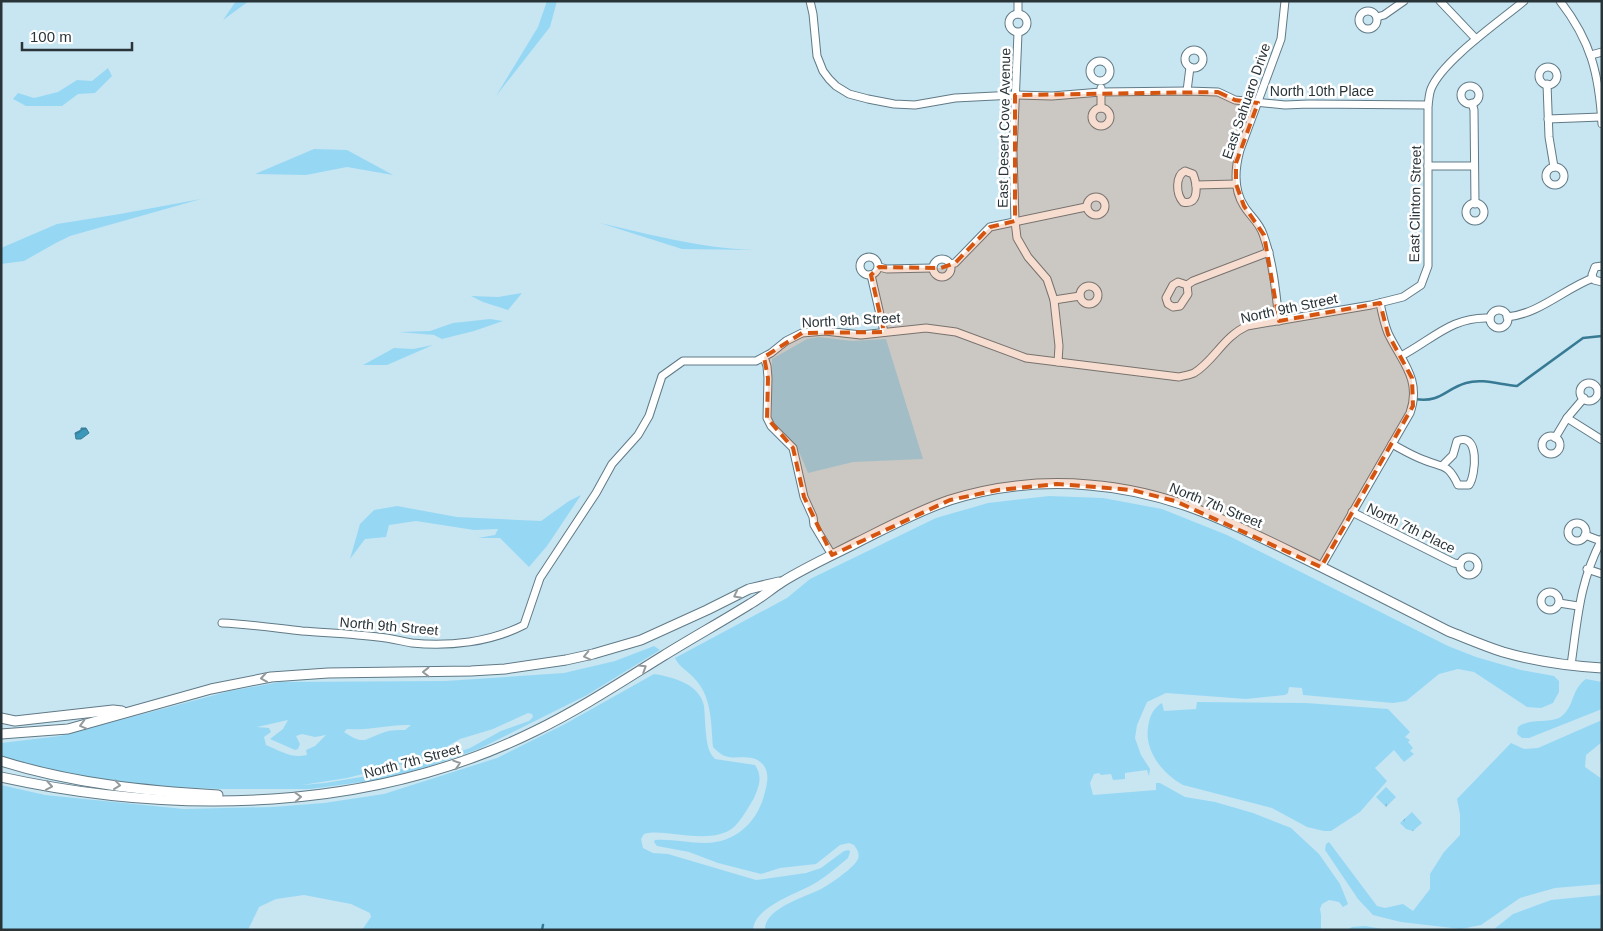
<svg xmlns="http://www.w3.org/2000/svg" width="1603" height="931" font-family="Arial,sans-serif">
<style>
.green{fill:#96d8f4;fill-rule:evenodd}
.park{fill:url(#park-tufts)}
.water{fill:url(#water-waves);stroke:#367a93}
.lines{fill:none;stroke-linecap:round;stroke-linejoin:round}
.stream{stroke:#367a93;stroke-width:2.5}
.minor-casing{stroke:#607a86;stroke-width:9}
.major-casing{stroke:#607a86;stroke-width:11}
.minor{stroke:#fff;stroke-width:7}
.major{stroke:#fff;stroke-width:9}
.oneway{stroke:#949a9c}
.marked{fill:#d55510;fill-opacity:0.2;stroke:#d55510;stroke-width:4;stroke-dasharray:10 6;stroke-linejoin:round}
.labels{text-anchor:middle;dominant-baseline:central;stroke-width:5;stroke-linejoin:round;paint-order:stroke}
.street-label{font-size:14px;fill:#293439;stroke:#fff}
</style>
<defs>
<pattern id="park-tufts" width="24" height="20" patternUnits="userSpaceOnUse" patternTransform="scale(1.25)"><rect width="24" height="20" fill="#96d8f4"/><path d="M3 7l-1-3M5 7V3M7 7l1-3M15 17l-1-3M17 17v-4M19 17l1-3" fill="none" stroke="#81bad2"/></pattern>
<pattern id="water-waves" width="16" height="10" patternUnits="userSpaceOnUse" patternTransform="scale(1.25)"><rect width="16" height="10" fill="#3c98ba"/><path d="M0 5q4-4 8 0t8 0" fill="none" stroke="#327d98"/></pattern>
</defs>
<rect width="100%" height="100%" fill="#c8e5f2"/>
<!-- green -->
<g class="green">
<path d="M236,1H249L223,20Z"/>
<path d="M547,1H557L550,27L496,96L538,27Z"/>
<path d="M108,68L112,76L95,93L78,94L62,106H26L13,99L18,93L34,98L58,92L77,80L92,81Z"/>
<path d="M314,149L347,150L393,175L347,167L306,175L255,174Z"/>
<path d="M201,199L70,236L54,244L24,261L1,264V248L57,224L120,214Z"/>
<path d="M600,223C652,235 700,248 754,250L682,249Z"/>
<path d="M522,293L508,310L483,302L471,296L498,297Z"/>
<path d="M490,319L503,321L474,331L442,339L434,335L399,332L430,331L453,323Z"/>
<path d="M819,337L852,341L886,339L923,459L853,462L808,473L797,447L772,422V359L807,339Z"/>
<path d="M433,345L387,365H363L394,348L413,349Z"/>
<path d="M581,495L547,546L529,567L500,538H478L495,535L498,529L474,530L416,521L389,525L386,537L365,539L350,559L360,524L374,510L397,506L457,517L541,521L569,501Z"/>
<path d="M1049,496L1103,498L1162,509L1227,535L1448,646L1476,657L1521,670L1554,676L1559,681V692L1553,703L1541,708L1527,707L1474,672L1458,669L1439,674L1406,701L1393,703L1303,695L1302,688L1289,687L1288,693L1285,695L1246,699L1166,693L1147,702L1137,725L1135,738L1141,755L1150,769L1149,776L1147,770L1125,773V779L1113,780L1111,774L1101,775L1099,773L1094,774L1090,783L1093,795L1156,790V783H1160L1185,797L1215,802L1253,813L1291,828L1319,854L1340,884L1348,904L1343,907L1339,902L1329,900L1322,904L1320,909L1321,915V930H765C764,908 806,897 821,889C830,884 854,868 858,859C860,854 857,849 854,845L849,843L840,845L816,864L780,868L761,874L718,863L689,852L657,846L654,842L655,840C672,839 688,843 705,843C736,843 758,822 765,792C768,781 770,769 759,761C749,754 735,760 725,756C721,755 716,750 713,747C711,723 712,696 694,678C688,671 679,667 675,658L787,598L810,579L936,518L988,503Z"/>
<path d="M654,646L660,650L587,695L479,749L424,768L377,780L310,789H220L140,786L77,776L1,758V743L60,736L230,691L280,682L445,681L564,673L615,661ZM528,713L532,714L533,717L529,721L501,731L470,748L433,761L385,773L325,783L302,785L347,778L427,758L460,739L493,729ZM288,720L283,729L270,739L295,750L298,749L300,744L296,736L302,734L315,737L326,735L315,746L306,750L307,755C291,759 281,751 266,745L264,737L271,732L269,728L257,727ZM411,725L405,730C398,730 391,730 385,732C364,739 365,746 344,732L347,729C368,731 389,724 411,725Z"/>
<path d="M654,674C673,677 700,684 704,706C705,715 705,725 706,734C707,743 708,752 715,759L755,765C763,777 759,786 754,798C750,805 740,822 734,827C719,840 693,836 674,834C663,833 654,831 644,834L641,839L643,848L653,853L668,854L756,880L806,873L821,868L844,851L849,850L850,852L848,858C838,866 828,875 817,882C800,893 754,906 753,930H362L371,917L370,913L351,904L304,895L276,899L259,907L248,930H1V785L45,795L184,809L272,807L324,803L384,794L497,758L565,724Z"/>
<path d="M1586,679L1602,682V709L1529,738H1522L1517,734L1518,727C1531,717 1553,725 1563,715C1575,704 1571,690 1586,679Z"/>
<path d="M1197,702L1306,703L1388,709L1410,732L1405,737L1410,740L1408,742L1413,748L1410,751L1414,754L1404,762L1394,750L1375,768L1387,781L1360,812L1331,831H1324L1307,827L1272,808L1183,785C1161,773 1142,748 1149,722C1151,713 1155,707 1162,703L1164,711L1196,709Z"/>
<path d="M1602,720V742L1586,755L1585,767L1602,779V884L1555,888L1520,898L1481,925L1461,929L1401,922L1373,915L1358,899L1325,850L1326,844L1329,842L1377,906L1385,908L1403,904L1413,911L1430,889V874L1444,852L1460,835V814L1457,799L1511,743L1524,749L1538,748Z"/>
<path d="M1602,895V930H1493L1513,914L1551,900Z"/>
<path d="M1365,926L1388,930H1347L1352,927Z"/>
</g>
<!-- park -->
<g class="park">
<path d="M1386,787L1396,797L1386,807L1376,797Z"/>
<path d="M1412,812L1422,823L1413,831L1406,829L1400,823Z"/>
</g>
<!-- water -->
<path class="water" d="M81,428H86L89,433L81,439H76L75,433L81,430Z"/>
<g class="lines">
<!-- stream -->
<g class="stream">
<path d="M1415,399C1441,403 1445,389 1466,383C1482,378 1501,385 1517,386L1583,338L1602,336"/>
<path d="M542,930L543,925"/>
</g>
<defs>
<g id="minor">
<path d="M810,1L813,14L817,56L823,71L829,79L836,86L849,94L868,99L894,104L915,105L955,98L1015,95L1052,96L1101,92L1187,91L1218,92L1235,100L1285,105L1309,104L1428,105"/>
<path d="M1440,1L1476,39"/>
<path d="M1560,1C1591,41 1599,74 1602,124"/>
<circle cx="1368" cy="20" r="9"/>
<circle cx="1018" cy="23" r="9"/>
<path d="M1018,14V1"/>
<path d="M1377,17L1384,15L1404,1"/>
<path d="M1018,33L1013,152L1015,221L1017,238L1028,257L1047,279L1054,300L1059,346L1058,362"/>
<circle cx="1194" cy="59" r="9"/>
<path d="M1591,55L1602,52"/>
<circle cx="1100" cy="71" r="10"/>
<circle cx="1548" cy="76" r="9"/>
<path d="M1547,84L1549,137L1554,167"/>
<circle cx="1470" cy="95" r="9"/>
<path d="M1187,91L1190,67"/>
<path d="M1472,103L1474,110L1475,204"/>
<circle cx="1101" cy="117" r="9"/>
<path d="M1101,108V88"/>
<path d="M1548,119L1601,117"/>
<path d="M1428,166H1474"/>
<circle cx="1555" cy="176" r="9"/>
<path d="M1185,171L1193,174C1197,184 1200,206 1183,202C1176,194 1175,176 1185,171Z"/>
<path d="M1196,185L1236,184"/>
<circle cx="1096" cy="206" r="9"/>
<circle cx="1475" cy="212" r="9"/>
<circle cx="869" cy="266" r="9"/>
<circle cx="942" cy="268" r="9"/>
<path d="M950,264L955,263L990,227L1086,207"/>
<path d="M1602,266L1595,267L1592,275L1594,280L1602,282"/>
<path d="M879,267L887,269L932,268"/>
<path d="M871,275L884,332"/>
<path d="M1178,282L1187,285L1188,294L1180,306L1173,307L1168,304L1166,298L1173,285Z"/>
<path d="M1187,285L1193,281L1269,252"/>
<circle cx="1089" cy="295" r="9"/>
<path d="M1054,300L1080,296"/>
<circle cx="1499" cy="319" r="9"/>
<path d="M1507,317C1539,314 1564,289 1593,278"/>
<path d="M1279,321C1276,292 1273,261 1263,234C1259,222 1250,216 1244,206C1233,189 1235,168 1240,150L1281,39L1285,1"/>
<path d="M1401,356C1432,340 1452,316 1490,318"/>
<path d="M764,357L767,366L768,378L767,418L771,426L793,448L804,497L813,517L814,525L832,555"/>
<circle cx="1589" cy="392" r="9"/>
<path d="M1567,418L1602,440"/>
<circle cx="1551" cy="445" r="9"/>
<path d="M1555,438L1567,418L1584,398"/>
<path d="M1392,444C1403,450 1413,456 1424,460C1443,468 1448,463 1458,485H1469C1476,475 1480,431 1457,441L1453,455L1443,465"/>
<path d="M1352,512L1454,563L1460,564"/>
<circle cx="1577" cy="532" r="9"/>
<path d="M1585,535L1601,541"/>
<circle cx="1469" cy="566" r="9"/>
<path d="M1321,567L1410,413C1422,379 1401,361 1388,333C1384,323 1382,313 1380,303"/>
<path d="M1587,569L1602,574"/>
<circle cx="1550" cy="601" r="9"/>
<path d="M1559,603L1578,606"/>
<path d="M222,623C249,624 275,628 302,631C327,633 353,634 378,637C389,638 401,641 412,643C449,647 491,642 524,625L540,578L596,493L612,464L638,435L649,416L662,376L683,361H756L771,353L786,341L802,333L825,331L861,335L926,328L956,332L1026,358L1179,377C1183,376 1189,375 1194,373C1214,361 1223,337 1247,326L1371,305L1403,297L1421,285L1428,266V105C1429,100 1429,94 1431,89C1442,61 1500,21 1524,1"/>
<path d="M1571,665C1578,617 1579,583 1602,539"/>
</g>
<g id="major">
<path d="M1,718L15,721L113,710L122,711"/>
<path d="M1,734L68,729L211,689L271,677L328,673L471,671L505,669L566,660L593,654L641,640L707,610L749,589L779,582"/>
<path d="M1,761C71,783 145,791 218,795"/>
<path d="M1,777C178,816 371,812 535,731C580,709 621,682 663,656C692,638 721,622 750,604C761,598 771,589 782,582C806,567 833,555 858,542C888,527 918,511 950,500C995,486 1043,481 1089,485C1167,491 1226,520 1295,554C1346,579 1397,605 1448,631C1466,638 1484,646 1503,652C1534,661 1569,666 1602,668"/>
</g>
</defs>
<!-- minor casing -->
<use href="#minor" class="minor-casing"/>
<!-- major casing -->
<use href="#major" class="major-casing"/>
<!-- minor -->
<use href="#minor" class="minor"/>
<!-- major -->
<use href="#major" class="major"/>
</g>
<!-- one-way arrows -->
<defs><path id="oneway-chevron" d="M-2-3.5L2.5 0L-2 3.5" fill="none" stroke-width="1.6" stroke-linecap="round" stroke-linejoin="round" transform="scale(1.25)"/></defs>
<g class="oneway">
<use href="#oneway-chevron" transform="translate(737 595) rotate(153)"/>
<use href="#oneway-chevron" transform="translate(587 656) rotate(167)"/>
<use href="#oneway-chevron" transform="translate(643 668) rotate(-32)"/>
<use href="#oneway-chevron" transform="translate(426 672) rotate(180)"/>
<use href="#oneway-chevron" transform="translate(264 678) rotate(171)"/>
<use href="#oneway-chevron" transform="translate(83 725) rotate(165)"/>
<use href="#oneway-chevron" transform="translate(457 764) rotate(-18)"/>
<use href="#oneway-chevron" transform="translate(117 785) rotate(7)"/>
<use href="#oneway-chevron" transform="translate(49 786) rotate(10)"/>
<use href="#oneway-chevron" transform="translate(298 797) rotate(-3)"/>
</g>
<!-- marked area -->
<path class="marked" d="M1218,92L1235,100L1258,103L1236,163V184L1244,206L1264,235L1279,321L1380,303L1388,334L1412,378L1413,406L1321,567L1175,501L1132,490L1057,484L998,490L950,500L832,555L804,497L793,448L767,418L768,378L764,357L802,333L884,332L871,275L879,267L941,268L955,263L990,227L1015,221V95Z"/>
<g class="labels">
<!-- street labels -->
<g class="street-label">
<text x="1322" y="91">North 10th Place</text>
<text transform="translate(1246 101) rotate(-71)">East Sahuaro Drive</text>
<text transform="translate(1004 128) rotate(-89)">East Desert Cove Avenue</text>
<text transform="translate(1415 204) rotate(-89)">East Clinton Street</text>
<text transform="translate(1289 308) rotate(-12)">North 9th Street</text>
<text transform="translate(851 320) rotate(-3)">North 9th Street</text>
<text transform="translate(1216 505) rotate(22)">North 7th Street</text>
<text transform="translate(1411 528) rotate(26)">North 7th Place</text>
<text transform="translate(389 626) rotate(5)">North 9th Street</text>
<text transform="translate(412 761) rotate(-15)">North 7th Street</text>
</g>
</g>
<!-- border -->
<rect width="1603" height="931" fill="none" stroke="#293439" stroke-width="5"/>
<!-- scale -->
<path d="M22 42v8h110v-8" fill="none" stroke="#293439" stroke-width="2.5"/>
<text x="30" y="42" font-size="15" fill="#293439" stroke="#ffffff" stroke-width="4" paint-order="stroke">100 m</text>
</svg>
